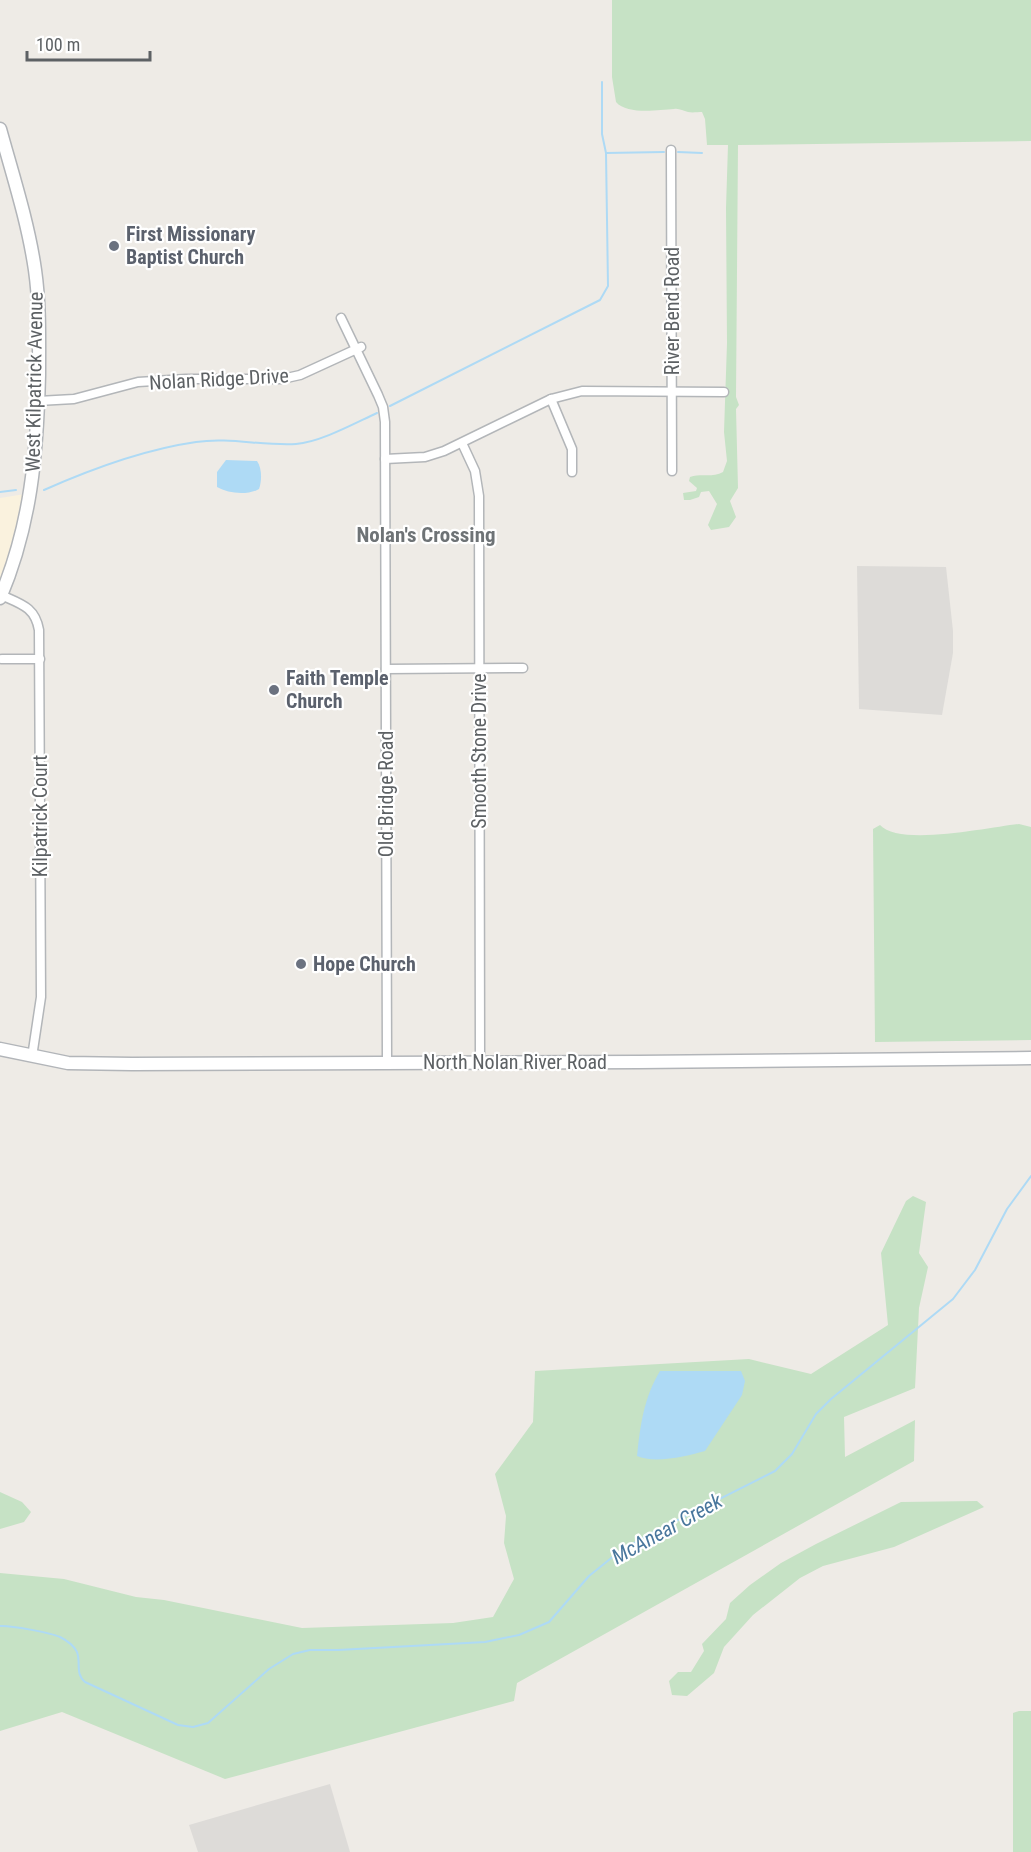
<svg xmlns="http://www.w3.org/2000/svg" width="1031" height="1852" font-family="'Roboto Condensed',sans-serif">
<style>
.commercial{fill:#faf2de}
.industrial{fill:#dddbd8}
.green{fill:#c6e2c5}
.water{fill:#aedaf5}
.lines{fill:none;stroke-linecap:round;stroke-linejoin:round}
.stream{stroke:#aedaf5;stroke-width:2}
.street-casing{stroke:#b3b6b9;stroke-width:11}
.secondary-casing{stroke:#b2b5b9;stroke-width:15}
.street{stroke:#fff;stroke-width:8}
.secondary{stroke:#fff;stroke-width:12}
.worship-dot{fill:#6b7280;stroke:#fff;stroke-width:2}
.labels{text-anchor:middle;dominant-baseline:central;stroke-width:4.5;stroke-linejoin:round;paint-order:stroke}
.worship-label{font-size:20px;font-weight:bold;fill:#5b616d;stroke:#fff;text-anchor:start}
.street-label{font-size:20px;fill:#5d6164;stroke:#fff}
.neighbourhood-label{font-size:21px;font-weight:bold;fill:#6e7376;stroke:#fff}
.water-label{font-size:21px;font-style:italic;fill:#49779d;stroke:#fff}
</style>
<rect width="100%" height="100%" fill="#eeebe6"/>
<!-- commercial -->
<path class="commercial" d="M25,494L13,547L0,581V498Z"/>
<!-- industrial -->
<g class="industrial">
<path d="M857,566L946,567L953,631V653L942,715L859,709Z"/>
<path d="M330,1784L350,1852H198L189,1825Z"/>
</g>
<!-- green -->
<g class="green">
<path d="M612,0H1031V141L738,145L736,397L739,405L736,409L738,488L730,501L736,517L729,527L711,530L708,525L717,504L709,491L701,492L699,497L690,500H684L683,493L696,491L697,488L689,481L690,477C701,473 713,478 723,472L727,461L724,432L727,343L726,208L728,145H707L705,119L702,112C698,112 692,113 688,112C683,111 679,108 674,109C658,110 627,115 616,102L612,77Z"/>
<path d="M1019,824L1031,827V1040L875,1042L873,829L880,825C899,847 991,827 1019,824Z"/>
<path d="M913,1196L926,1202L919,1253L928,1267L919,1308L915,1388L844,1417L845,1457L915,1420L914,1461L517,1683L514,1701L225,1779L62,1712L0,1731V1573L64,1579L136,1597L164,1600L302,1628L453,1623L493,1617L514,1579L504,1543L506,1516L495,1474L533,1422L535,1371L749,1359L811,1374L888,1325L881,1253L906,1201Z"/>
<path d="M0,1492L22,1502L31,1512L24,1522L0,1529Z"/>
<path d="M977,1501L984,1507L894,1547L823,1566L800,1578L753,1615L724,1647L714,1673L687,1696L672,1695L669,1681L678,1672H691L704,1651L702,1644L726,1619L730,1603L750,1585L781,1563L816,1544L901,1502Z"/>
<path d="M1019,1711H1031V1852H1013V1713Z"/>
</g>
<!-- water -->
<g class="water">
<path d="M226,460L257,461C262,468 262,481 259,489C248,495 229,494 217,487V472Z"/>
<path d="M660,1371H741L745,1381L742,1395L705,1451C688,1456 654,1464 637,1456C640,1426 644,1397 660,1371Z"/>
</g>
<g class="lines">
<!-- stream -->
<g class="stream">
<path d="M602,82V134L606,153"/>
<path d="M678,152L702,153"/>
<path d="M390,406L600,300L608,286L606,153L664,152"/>
<path d="M44,490C89,470 147,449 196,442C229,437 263,446 296,444C321,442 355,423 377,413"/>
<path d="M0,492L16,490"/>
<path d="M0,1626C10,1625 51,1633 60,1637C66,1640 74,1646 77,1652C81,1663 75,1674 85,1682L178,1725L193,1727L208,1723L269,1669L293,1654L310,1650H338L485,1642L519,1635L549,1622L589,1576L620,1551L648,1535L775,1471L792,1454L816,1414L831,1399L953,1299L975,1270L1007,1209L1031,1176"/>
</g>
<defs>
<g id="street">
<path d="M671,150L672,471"/>
<path d="M341,318L378,395L383,407L385,422L387,1062"/>
<path d="M551,399L572,449V472"/>
<path d="M38,401L74,399L138,382L186,379H282L300,375L361,347"/>
<path d="M462,443L475,471L479,496L480,1062"/>
<path d="M385,459L425,457L444,451L551,399L582,391L724,392"/>
<path d="M1,595C21,604 35,607 39,630L41,997L32,1057"/>
<path d="M2,659H40"/>
<path d="M386,669L523,668"/>
</g>
<g id="secondary">
<path d="M0,129C13,176 28,222 35,270C40,305 39,340 39,375C37,454 31,525 0,598"/>
<path d="M0,1049L68,1063L132,1064L639,1062L1031,1058"/>
</g>
</defs>
<!-- street casing -->
<use href="#street" class="street-casing"/>
<!-- secondary casing -->
<use href="#secondary" class="secondary-casing"/>
<!-- street -->
<use href="#street" class="street"/>
<!-- secondary -->
<use href="#secondary" class="secondary"/>
</g>
<!-- markers -->
<g class="worship-dot">
<circle cx="114" cy="246" r="6"/>
<circle cx="274" cy="690" r="6"/>
<circle cx="301" cy="964" r="6"/>
</g>
<g class="labels">
<!-- worship labels -->
<g class="worship-label">
<text x="126" y="234">First Missionary<tspan x="126" dy="23">Baptist Church</tspan></text>
<text x="286" y="678">Faith Temple<tspan x="286" dy="23">Church</tspan></text>
<text x="313" y="964">Hope Church</text>
</g>
<!-- street labels -->
<g class="street-label">
<text transform="translate(672 311) rotate(-90)">River Bend Road</text>
<text transform="translate(219 379) rotate(-3)">Nolan Ridge Drive</text>
<text transform="translate(34 382) rotate(-89)">West Kilpatrick Avenue</text>
<text transform="translate(479 751) rotate(-90)">Smooth Stone Drive</text>
<text transform="translate(386 794) rotate(-90)">Old Bridge Road</text>
<text transform="translate(40 816) rotate(-90)">Kilpatrick Court</text>
<text x="515" y="1062">North Nolan River Road</text>
</g>
<!-- neighbourhood labels -->
<g class="neighbourhood-label">
<text x="426" y="535">Nolan's Crossing</text>
</g>
<!-- water labels -->
<g class="water-label">
<text transform="translate(667 1529) rotate(-29)">McAnear Creek</text>
</g>
</g>
<!-- scale -->
<path d="M27 51v9h123v-9" fill="none" stroke="#5d6164" stroke-width="3"/>
<text x="36" y="51" font-size="18" fill="#5d6164" stroke="#ffffff" stroke-width="4.5" paint-order="stroke">100 m</text>
</svg>
